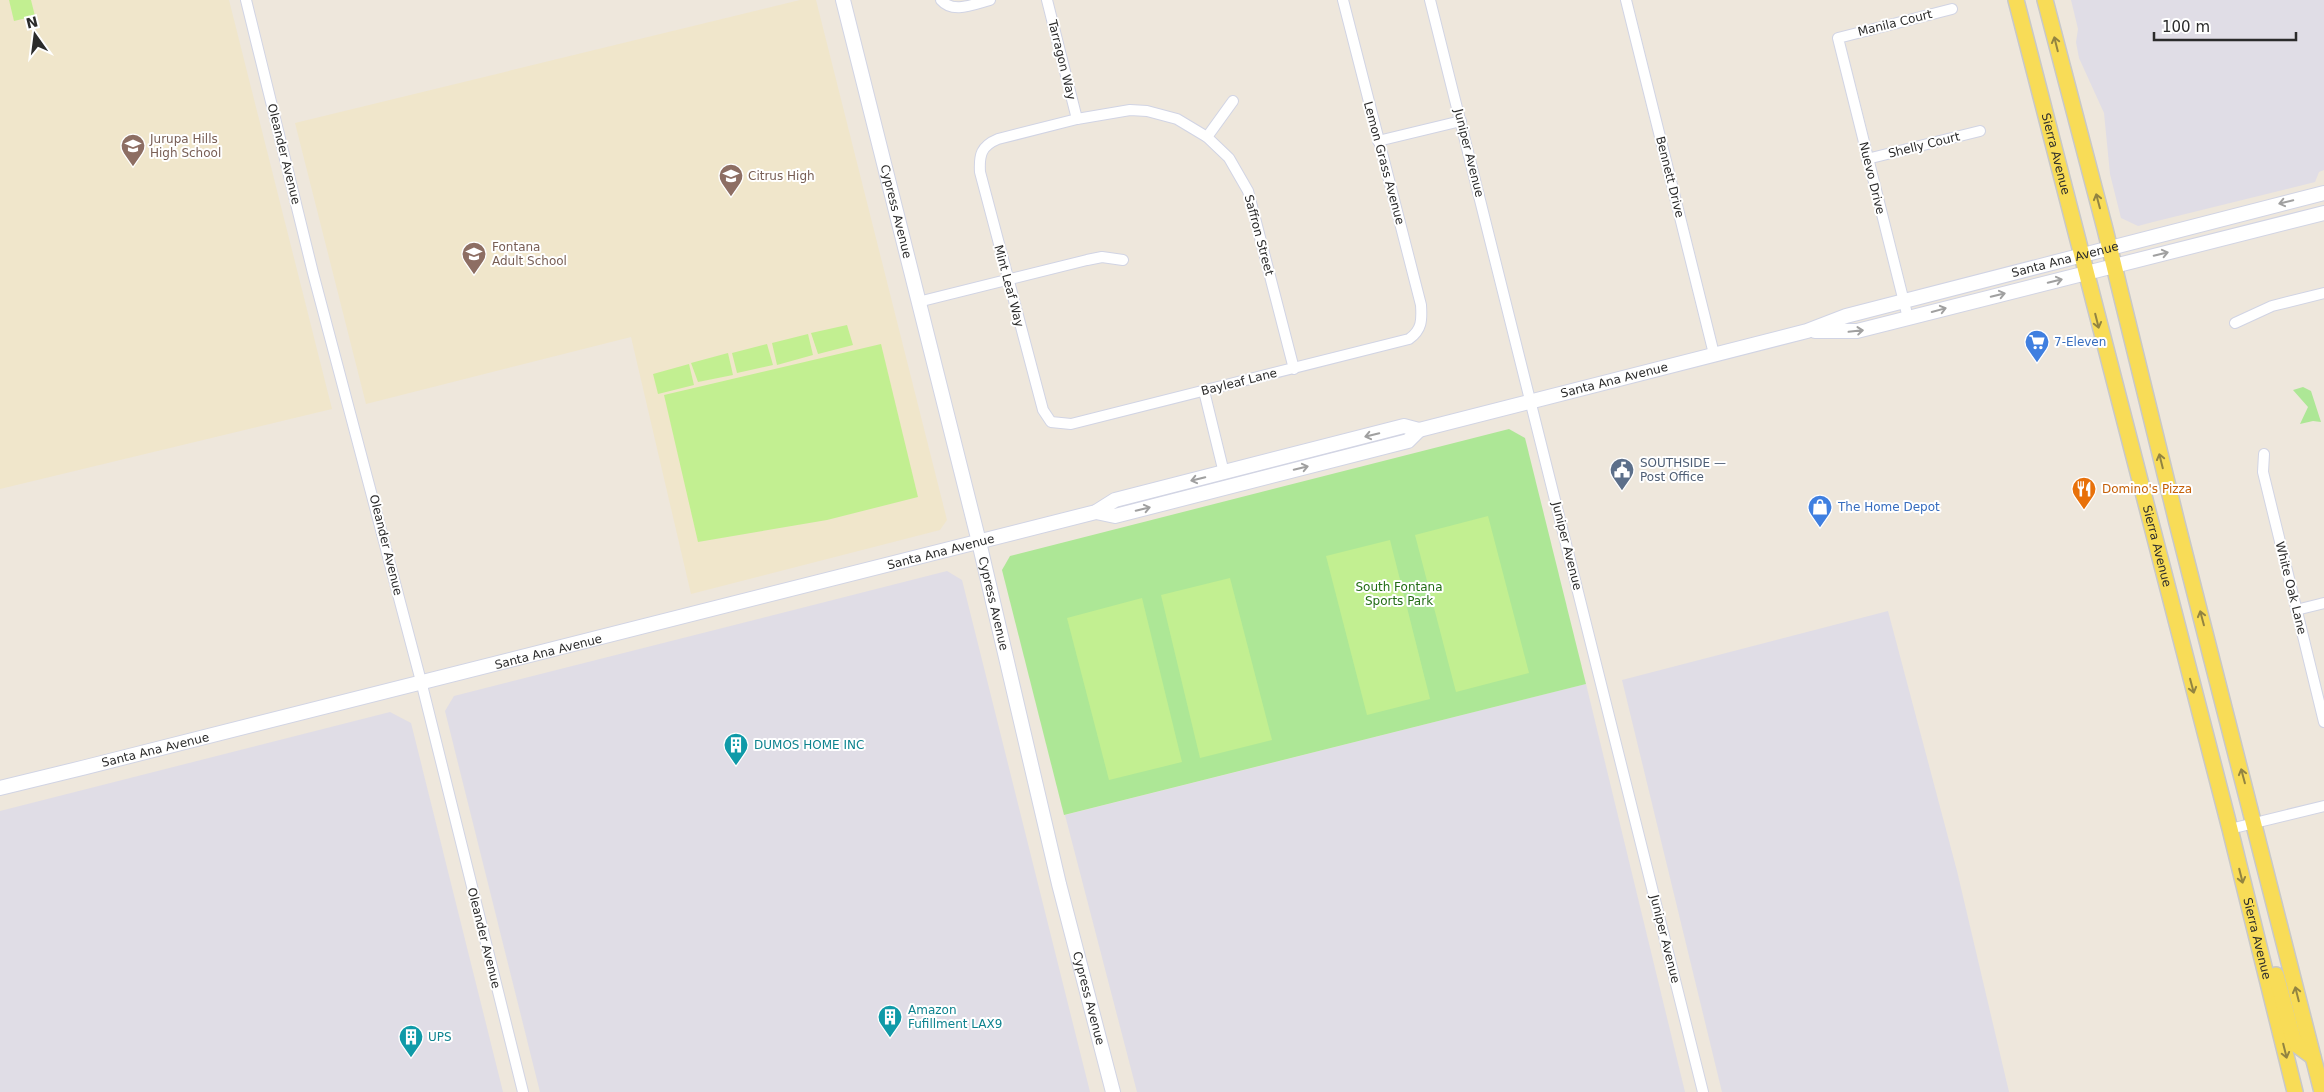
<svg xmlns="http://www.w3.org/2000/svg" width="2324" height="1092" font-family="'DejaVu Sans',sans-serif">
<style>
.industrial{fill:#e0dde6}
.education{fill:#f0e6cb}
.green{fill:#ade796}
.pitch{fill:#c2ef91}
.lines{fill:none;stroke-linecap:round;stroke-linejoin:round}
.street-casing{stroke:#d1d4e4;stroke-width:12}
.secondary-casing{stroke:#d1d4e4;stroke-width:16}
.primary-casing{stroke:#c8c8c8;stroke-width:18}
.street{stroke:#fff;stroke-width:10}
.secondary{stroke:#fff;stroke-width:14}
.primary{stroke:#f8dc57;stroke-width:15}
.oneway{stroke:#928441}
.oneway2{stroke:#a0a0a0}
.labels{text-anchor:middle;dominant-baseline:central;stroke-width:4;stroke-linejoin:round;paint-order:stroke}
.street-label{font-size:12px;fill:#2b2b2b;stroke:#fff}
.education-label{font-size:12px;fill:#785e54;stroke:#fff;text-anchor:start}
.shop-label{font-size:12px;fill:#366cbe;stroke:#fff;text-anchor:start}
.service-label{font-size:12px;fill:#4e5e75;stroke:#fff;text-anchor:start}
.food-label{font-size:12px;fill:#c56008;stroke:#fff;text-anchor:start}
.park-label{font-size:12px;fill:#236d16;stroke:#fff}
.culture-label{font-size:12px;fill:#0d838f;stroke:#fff;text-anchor:start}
</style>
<rect width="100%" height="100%" fill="#eee7dc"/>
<!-- industrial -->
<g class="industrial">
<path d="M2071,0H2324V170L2319,172L2315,182L2153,222L2138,226L2121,218L2110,174L2104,113L2079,58L2076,42L2078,29Z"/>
<path d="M947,571L962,580L1090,1092H540L445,711L454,696Z"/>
<path d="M1888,611L1957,871L2009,1092H1722L1622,680Z"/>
<path d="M1586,684L1685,1092H1137L1065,815Z"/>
<path d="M390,712L411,723L503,1092H0V811Z"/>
</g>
<!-- education -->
<g class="education">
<path d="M0,0H229L332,409L0,489Z"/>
<path d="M800,0H816L947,520L940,530L691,594L631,337L366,404L295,123Z"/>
</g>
<!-- green -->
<g class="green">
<path d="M2303,387L2311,391L2321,422L2313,421L2300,424L2308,407L2293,390Z"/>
<path d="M1509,429L1525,438L1586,684L1064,815L1002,570L1010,556Z"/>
</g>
<!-- pitch -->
<g class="pitch">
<path d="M9,0H31L35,16L14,21Z"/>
<path d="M847,325L853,345L818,354L811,333Z"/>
<path d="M808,334L813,355L777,365L772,343Z"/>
<path d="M767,344L773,365L737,373L732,353Z"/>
<path d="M881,344L918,497L827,520L698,542L664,395Z"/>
<path d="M728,353L733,375L698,382L691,363Z"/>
<path d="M689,364L694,385L658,394L653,374Z"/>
<path d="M1488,516L1529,673L1456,692L1415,535Z"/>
<path d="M1390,540L1430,699L1367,715L1326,556Z"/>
<path d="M1230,578L1272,740L1200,758L1161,595Z"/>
<path d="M1142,598L1182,762L1109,780L1067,618Z"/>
</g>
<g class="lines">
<defs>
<g id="street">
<path d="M246,0L313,273L422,685L523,1092"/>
<path d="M941,0C953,14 974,4 990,0"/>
<path d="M1047,0L1077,119"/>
<path d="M1430,0L1703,1092"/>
<path d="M1626,0L1714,354"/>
<path d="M1207,137L1233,101"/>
<path d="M1378,141L1461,121"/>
<path d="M1867,159L1980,131"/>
<path d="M918,302L1087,260L1102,257L1123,260"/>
<path d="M1908,318L1838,38L1952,9"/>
<path d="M2235,323L2272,306L2324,293"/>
<path d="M1294,369L1248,191L1229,158L1207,137L1177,119L1147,111L1130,110L1077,119L998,139C981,146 979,155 980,172L1043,410L1051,422L1071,424L1409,339C1422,330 1422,320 1421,305L1343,0"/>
<path d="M1204,391L1224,473"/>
<path d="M2264,454L2263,472L2324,722"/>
<path d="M2296,610L2324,603"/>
<path d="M2230,829L2324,806"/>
</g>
<g id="secondary">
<path id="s1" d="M843,0L979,542L1059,884L1113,1092"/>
<path d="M1815,331H1857L2324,213"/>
<path d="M1096,512L1115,516L1408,441L1419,430"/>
<path id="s2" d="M0,788C366,699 731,606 1096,512L1115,500L1404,426L1419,430L1807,331L1846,316L2324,193"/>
</g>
<g id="primary">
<path id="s3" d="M2016,0L2230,829L2295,1092"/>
<path d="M2045,0L2105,229L2177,523L2322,1092"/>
<path d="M2276,975L2293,1038L2298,1046L2313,1057"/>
</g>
</defs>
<!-- street casing -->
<use href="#street" class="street-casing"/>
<!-- secondary casing -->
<use href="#secondary" class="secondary-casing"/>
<!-- primary casing -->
<use href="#primary" class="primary-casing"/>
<!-- street -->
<use href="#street" class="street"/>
<!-- secondary -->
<use href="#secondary" class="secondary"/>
<!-- primary -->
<use href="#primary" class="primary"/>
</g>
<!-- one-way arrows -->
<defs><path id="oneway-shaft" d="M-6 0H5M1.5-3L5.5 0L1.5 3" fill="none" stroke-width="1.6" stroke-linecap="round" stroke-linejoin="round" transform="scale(1.25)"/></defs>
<g class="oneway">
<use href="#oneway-shaft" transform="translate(2056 44) rotate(-104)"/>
<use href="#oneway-shaft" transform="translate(2098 201) rotate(-105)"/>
<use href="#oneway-shaft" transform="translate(2097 321) rotate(76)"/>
<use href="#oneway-shaft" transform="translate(2161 461) rotate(-104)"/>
<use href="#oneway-shaft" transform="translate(2202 618) rotate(-105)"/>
<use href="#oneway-shaft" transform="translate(2192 686) rotate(75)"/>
<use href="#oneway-shaft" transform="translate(2243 776) rotate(-105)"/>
<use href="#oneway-shaft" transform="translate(2241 876) rotate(76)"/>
<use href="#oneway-shaft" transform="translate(2297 994) rotate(-104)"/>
<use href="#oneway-shaft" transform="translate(2285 1051) rotate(76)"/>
</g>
<g class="oneway2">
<use href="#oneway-shaft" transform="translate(2286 202) rotate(166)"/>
<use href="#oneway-shaft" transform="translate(2161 254) rotate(-14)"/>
<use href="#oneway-shaft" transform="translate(2055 281) rotate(-14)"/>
<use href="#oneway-shaft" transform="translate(1998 295) rotate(-14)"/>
<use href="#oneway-shaft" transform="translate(1939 310) rotate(-15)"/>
<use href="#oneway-shaft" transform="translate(1856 331) rotate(-6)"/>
<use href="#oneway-shaft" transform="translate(1372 435) rotate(166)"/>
<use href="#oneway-shaft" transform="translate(1301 468) rotate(-14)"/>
<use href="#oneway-shaft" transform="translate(1198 479) rotate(166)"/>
<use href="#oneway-shaft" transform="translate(1143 509) rotate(-14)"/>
</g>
<!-- icons -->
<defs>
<symbol id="school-pin" viewBox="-11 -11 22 30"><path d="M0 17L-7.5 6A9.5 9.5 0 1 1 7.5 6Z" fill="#8d6e63" stroke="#fff"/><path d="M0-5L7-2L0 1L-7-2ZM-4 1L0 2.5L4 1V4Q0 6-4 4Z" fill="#fff"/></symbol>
<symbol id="supermarket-pin" viewBox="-11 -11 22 30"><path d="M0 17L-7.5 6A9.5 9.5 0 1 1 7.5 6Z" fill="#3f7fe0" stroke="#fff"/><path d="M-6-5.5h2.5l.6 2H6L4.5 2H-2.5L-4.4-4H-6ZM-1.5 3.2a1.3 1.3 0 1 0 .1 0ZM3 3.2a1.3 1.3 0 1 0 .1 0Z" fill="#fff"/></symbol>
<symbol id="civic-pin" viewBox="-11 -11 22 30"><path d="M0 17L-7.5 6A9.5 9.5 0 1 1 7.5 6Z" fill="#5c6f8a" stroke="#fff"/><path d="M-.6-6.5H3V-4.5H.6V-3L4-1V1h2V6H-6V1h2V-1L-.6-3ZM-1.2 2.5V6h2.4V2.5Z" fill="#fff"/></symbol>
<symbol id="restaurant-pin" viewBox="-11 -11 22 30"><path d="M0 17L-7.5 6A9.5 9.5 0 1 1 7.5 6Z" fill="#e8710a" stroke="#fff"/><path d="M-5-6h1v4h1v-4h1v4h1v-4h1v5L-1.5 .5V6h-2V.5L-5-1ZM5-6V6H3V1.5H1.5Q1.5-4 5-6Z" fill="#fff"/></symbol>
<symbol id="shop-pin" viewBox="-11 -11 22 30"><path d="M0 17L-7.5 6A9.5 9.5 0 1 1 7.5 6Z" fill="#3f7fe0" stroke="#fff"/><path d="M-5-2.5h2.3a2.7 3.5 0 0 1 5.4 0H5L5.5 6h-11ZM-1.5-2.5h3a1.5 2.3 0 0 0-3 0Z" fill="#fff"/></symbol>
<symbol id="building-pin" viewBox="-11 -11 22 30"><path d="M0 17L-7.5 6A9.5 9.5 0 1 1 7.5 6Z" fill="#0f9aa8" stroke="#fff"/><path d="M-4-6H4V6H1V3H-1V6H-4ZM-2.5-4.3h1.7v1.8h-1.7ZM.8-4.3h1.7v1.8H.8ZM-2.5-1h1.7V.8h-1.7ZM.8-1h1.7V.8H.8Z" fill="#fff"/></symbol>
</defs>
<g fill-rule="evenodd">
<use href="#school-pin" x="119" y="132" width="28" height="38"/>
<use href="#school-pin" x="717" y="162" width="28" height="38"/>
<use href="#school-pin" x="460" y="240" width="28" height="38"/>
<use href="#supermarket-pin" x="2023" y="328" width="28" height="38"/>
<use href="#civic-pin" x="1608" y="456" width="28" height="38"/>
<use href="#restaurant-pin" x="2070" y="475" width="28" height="38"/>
<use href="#shop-pin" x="1806" y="493" width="28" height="38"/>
<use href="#building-pin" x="722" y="731" width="28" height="38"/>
<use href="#building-pin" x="876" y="1003" width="28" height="38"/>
<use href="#building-pin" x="397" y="1023" width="28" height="38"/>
</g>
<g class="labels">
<!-- street labels -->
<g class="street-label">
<text transform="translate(1895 23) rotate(-14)">Manila Court</text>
<text transform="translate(1062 60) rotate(76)">Tarragon Way</text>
<text transform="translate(1924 145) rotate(-14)">Shelly Court</text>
<text transform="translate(1469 153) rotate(76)">Juniper Avenue</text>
<text transform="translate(284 154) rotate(76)">Oleander Avenue</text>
<text stroke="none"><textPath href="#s3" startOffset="159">Sierra Avenue</textPath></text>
<text transform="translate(1384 163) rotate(75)">Lemon Grass Avenue</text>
<text transform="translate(1670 177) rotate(76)">Bennett Drive</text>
<text transform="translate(1872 178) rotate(76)">Nuevo Drive</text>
<text stroke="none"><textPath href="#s1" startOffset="218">Cypress Avenue</textPath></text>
<text transform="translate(1259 235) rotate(75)">Saffron Street</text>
<text stroke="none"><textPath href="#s2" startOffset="2135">Santa Ana Avenue</textPath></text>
<text transform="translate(1009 286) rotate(75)">Mint Leaf Way</text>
<text stroke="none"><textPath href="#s2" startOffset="1668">Santa Ana Avenue</textPath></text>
<text transform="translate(1239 382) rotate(-14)">Bayleaf Lane</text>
<text transform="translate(386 545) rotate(76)">Oleander Avenue</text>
<text transform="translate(1567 546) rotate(76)">Juniper Avenue</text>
<text stroke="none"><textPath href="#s3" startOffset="564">Sierra Avenue</textPath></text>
<text stroke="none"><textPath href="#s2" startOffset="970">Santa Ana Avenue</textPath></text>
<text transform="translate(2291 588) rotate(76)">White Oak Lane</text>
<text stroke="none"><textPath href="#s1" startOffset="622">Cypress Avenue</textPath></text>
<text stroke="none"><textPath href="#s2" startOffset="565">Santa Ana Avenue</textPath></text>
<text stroke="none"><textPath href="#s2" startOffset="160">Santa Ana Avenue</textPath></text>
<text transform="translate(484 938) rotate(76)">Oleander Avenue</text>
<text stroke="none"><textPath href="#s3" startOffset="969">Sierra Avenue</textPath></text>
<text transform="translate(1665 939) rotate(76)">Juniper Avenue</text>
<text stroke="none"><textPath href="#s1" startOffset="1028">Cypress Avenue</textPath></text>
</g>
<!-- education labels -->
<g class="education-label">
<text x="150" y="139">Jurupa Hills<tspan x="150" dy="14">High School</tspan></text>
<text x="748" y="176">Citrus High</text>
<text x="492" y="247">Fontana<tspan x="492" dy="14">Adult School</tspan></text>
</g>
<!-- shop labels -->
<g class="shop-label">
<text x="2054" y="342">7-Eleven</text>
<text x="1838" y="507">The Home Depot</text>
</g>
<!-- service labels -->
<g class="service-label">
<text x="1640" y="463">SOUTHSIDE —<tspan x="1640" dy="14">Post Office</tspan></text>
</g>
<!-- food labels -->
<g class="food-label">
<text x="2102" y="489">Domino's Pizza</text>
</g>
<!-- park labels -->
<g class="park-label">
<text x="1399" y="587">South Fontana<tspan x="1399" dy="14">Sports Park</tspan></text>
</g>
<!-- culture labels -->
<g class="culture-label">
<text x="754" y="745">DUMOS HOME INC</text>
<text x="908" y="1010">Amazon<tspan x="908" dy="14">Fufillment LAX9</tspan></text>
<text x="428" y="1037">UPS</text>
</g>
</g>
<!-- north arrow -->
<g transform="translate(35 35) rotate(346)" stroke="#ffffff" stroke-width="4" paint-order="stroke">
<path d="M0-4L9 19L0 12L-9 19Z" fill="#2b2b2b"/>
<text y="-8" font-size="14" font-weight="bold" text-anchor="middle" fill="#2b2b2b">N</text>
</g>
<!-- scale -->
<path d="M2154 32v8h142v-8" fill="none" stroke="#2b2b2b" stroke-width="2.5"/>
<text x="2162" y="32" font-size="15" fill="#2b2b2b" stroke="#ffffff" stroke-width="4" paint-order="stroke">100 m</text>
</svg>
